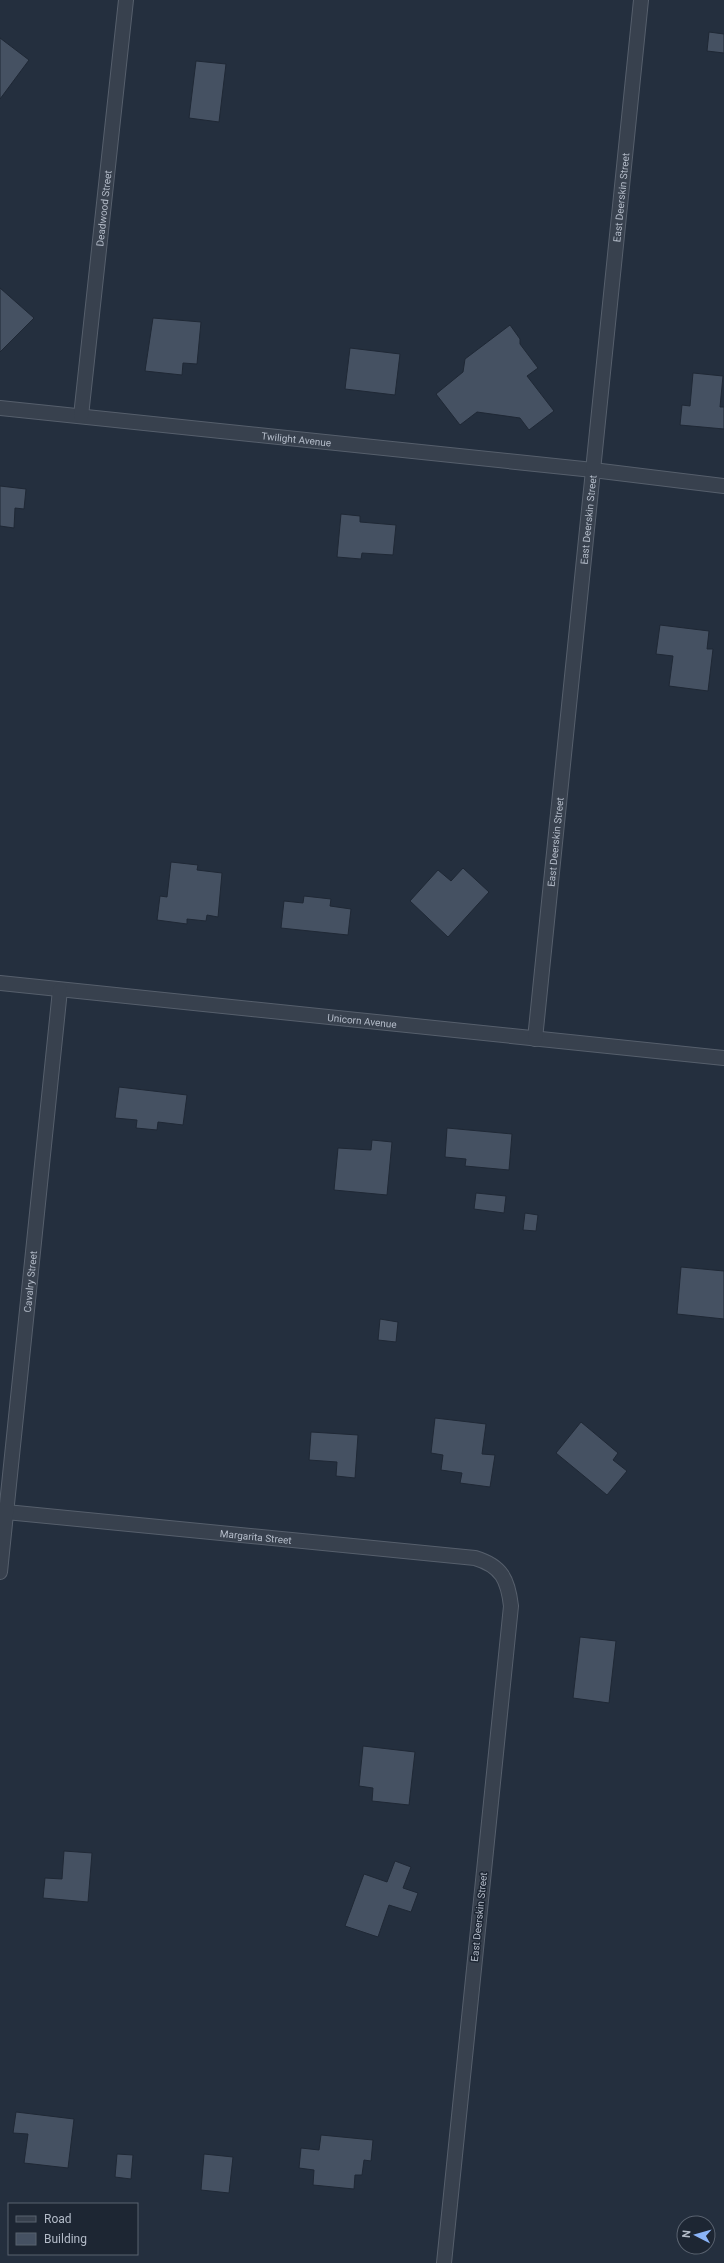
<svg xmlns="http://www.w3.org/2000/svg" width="724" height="2263" font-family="Roboto,sans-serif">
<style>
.building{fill:#455162;stroke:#1f2835}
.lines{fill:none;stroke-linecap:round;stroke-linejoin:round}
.street-casing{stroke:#565f6c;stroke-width:16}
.street{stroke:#38414e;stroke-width:14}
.labels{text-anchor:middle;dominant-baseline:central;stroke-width:3;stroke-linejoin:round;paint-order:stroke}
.street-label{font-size:10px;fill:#b4bcc9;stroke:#1d2633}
</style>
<rect width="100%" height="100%" fill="#242f3e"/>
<!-- building -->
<g class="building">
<path d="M709,32L724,34V53L707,51Z"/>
<path d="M0,38L29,60L0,99Z"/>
<path d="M196,61L226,64L219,122L189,118Z"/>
<path d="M0,288L34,318L0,352Z"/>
<path d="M153,318L201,322L197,364L183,363L182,375L145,371Z"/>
<path d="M510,325L520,339V344L538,368L527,376L554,411L529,430L520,418L477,412L460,425L436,394L463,372L465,359Z"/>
<path d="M350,348L400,354L395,395L345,389Z"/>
<path d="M693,373L723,376L720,407H724V429L680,425L682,405L690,406Z"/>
<path d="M0,486L26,489L24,509L15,508L14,528L0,526Z"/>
<path d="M341,514L360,516V522L396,525L393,555L362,553L361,559L337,557Z"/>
<path d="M660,625L709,631L707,649H713L708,691L669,686L673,656L656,654Z"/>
<path d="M171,862L198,865L197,870L222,873L218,917L207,915L206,921L187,919V924L157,920L160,896L167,897Z"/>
<path d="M463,868L489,892L448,937L410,901L438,870L451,881Z"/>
<path d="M304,896L331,899L330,906L351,909L348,935L281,928L284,901L303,903Z"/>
<path d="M119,1087L187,1095L183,1125L158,1122L157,1130L136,1128L137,1120L115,1118Z"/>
<path d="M447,1128L512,1134L509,1170L465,1166L466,1159L445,1157Z"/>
<path d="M372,1140L392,1142L387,1195L334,1190L338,1148L371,1150Z"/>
<path d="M476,1193L506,1196L504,1213L474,1209Z"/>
<path d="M525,1213L538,1215L536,1231L523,1230Z"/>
<path d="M681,1267L724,1271V1319L677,1314Z"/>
<path d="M380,1319L398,1322L396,1342L378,1340Z"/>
<path d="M435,1418L486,1424L482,1454L495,1455L490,1487L460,1483L462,1473L441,1470L443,1455L431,1453Z"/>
<path d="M581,1422L618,1453L613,1460L627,1471L607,1495L556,1453Z"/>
<path d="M311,1432L358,1435L355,1478L336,1476L337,1462L309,1460Z"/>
<path d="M580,1637L616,1641L609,1703L573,1698Z"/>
<path d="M363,1746L415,1752L409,1805L372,1801L373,1788L359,1786Z"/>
<path d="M64,1851L92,1853L88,1902L43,1898L45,1878L62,1879Z"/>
<path d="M395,1861L411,1867L403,1888L418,1893L411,1912L389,1905L378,1937L345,1926L364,1874L387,1882Z"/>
<path d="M16,2112L74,2119L68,2168L24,2163L28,2134L13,2133Z"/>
<path d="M321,2135L373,2140L371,2161L364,2160L362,2175H355L354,2189L313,2185L314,2170L299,2168L301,2148L319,2150Z"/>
<path d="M117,2154L133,2155L131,2179L115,2177Z"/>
<path d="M204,2154L233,2157L229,2193L201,2190Z"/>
</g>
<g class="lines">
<defs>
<g id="street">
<path id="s1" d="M0,408L593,470L724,486"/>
<path id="s2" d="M81,416L126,0"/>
<path id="s3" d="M0,983L724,1058"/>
<path id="s4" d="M535,1039L641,0"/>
<path id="s5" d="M6,1512L475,1558C502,1566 508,1580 511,1606L444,2263"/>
<path id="s6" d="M0,1572L60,990"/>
</g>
</defs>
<!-- street casing -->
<use href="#street" class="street-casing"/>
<!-- street -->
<use href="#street" class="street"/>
</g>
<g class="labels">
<!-- street labels -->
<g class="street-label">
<text stroke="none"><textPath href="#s4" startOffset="846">East Deerskin Street</textPath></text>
<text stroke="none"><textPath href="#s2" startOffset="209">Deadwood Street</textPath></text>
<text stroke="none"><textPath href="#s1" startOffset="298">Twilight Avenue</textPath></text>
<text stroke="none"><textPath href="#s4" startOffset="522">East Deerskin Street</textPath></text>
<text stroke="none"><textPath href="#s4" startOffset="198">East Deerskin Street</textPath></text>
<text stroke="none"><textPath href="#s3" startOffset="364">Unicorn Avenue</textPath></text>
<text stroke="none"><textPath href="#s6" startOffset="292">Cavalry Street</textPath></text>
<text stroke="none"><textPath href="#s5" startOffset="251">Margarita Street</textPath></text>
<text transform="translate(479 1917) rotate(-84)">East Deerskin Street</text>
</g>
</g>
<!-- legend -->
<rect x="8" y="2203" width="130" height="52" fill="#1d2633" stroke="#59626f"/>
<rect x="16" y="2216" width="20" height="6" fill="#38414e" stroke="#59626f"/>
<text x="44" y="2223" font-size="12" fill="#b4bcc9">Road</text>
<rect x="16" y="2233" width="20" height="12" fill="#455162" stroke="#59626f"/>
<text x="44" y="2243" font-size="12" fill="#b4bcc9">Building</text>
<!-- north arrow -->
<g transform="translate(696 2235) rotate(276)"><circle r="19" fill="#1d2633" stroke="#59626f"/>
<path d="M0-3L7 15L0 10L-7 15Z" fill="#8ab4f8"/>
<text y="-6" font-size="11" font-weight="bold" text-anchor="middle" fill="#b4bcc9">N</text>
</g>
</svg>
